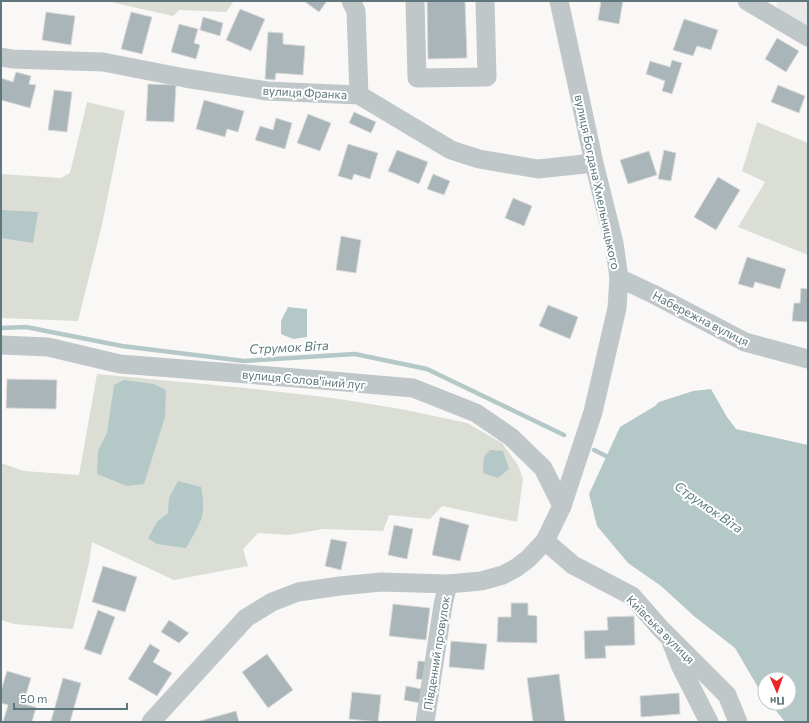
<svg xmlns="http://www.w3.org/2000/svg" width="809" height="723" font-family="Commissioner,sans-serif">
<style>
.built{fill:#e7e8e7}
.green{fill:#daded5}
.water{fill:#b5c8c8}
.lines{fill:none;stroke-linecap:round;stroke-linejoin:round}
.stream{stroke:#b5c8c8;stroke-width:4.5}
.building{fill:#a9b5b8;stroke:#dbdad9}
.minor{stroke:#c0c7c9;stroke-width:19}
.labels{text-anchor:middle;dominant-baseline:central;stroke-width:4;stroke-linejoin:round;paint-order:stroke}
.street-label{font-size:12px;fill:#5e767c;stroke:#fff}
.water-label{font-size:13px;font-style:italic;fill:#5e7c7c;stroke:#fff}
</style>
<rect width="100%" height="100%" fill="#f9f8f6"/>
<!-- built -->
<path class="built" d="M776,1H808V30L779,14Z"/>
<!-- green -->
<g class="green">
<path d="M106,1H234L226,12L179,10L173,16Z"/>
<path d="M87,102L125,111L102,225L78,321L1,318V174L61,178L70,173Z"/>
<path d="M757,122L808,143V255L738,227L765,182L742,171Z"/>
<path d="M97,374L246,388L333,398L401,409L467,423L502,443L518,465L523,479L517,522L442,506L430,519L389,515L383,531L323,529L289,535L258,533L243,549L248,566L174,580L92,542L89,563L73,629L14,624L1,620V463L24,471L79,475Z"/>
</g>
<!-- water -->
<g class="water">
<path d="M1,210L38,212L33,243L1,238Z"/>
<path d="M288,307L307,309V337L293,339L281,334V321Z"/>
<path d="M124,380L154,384L166,390L165,417L144,484L127,486L97,474L98,451L107,433L114,385Z"/>
<path d="M711,389L727,417L736,429L808,445V722H785L770,703H789V679H765V697L759,689L735,648L695,617L661,586L628,563L597,526L589,494L620,427L655,406L659,402L693,391Z"/>
<path d="M490,450L503,451L509,469L498,478L483,473L484,457Z"/>
<path d="M178,481L201,487C207,517 200,523 186,548L157,544L148,538L157,522L168,513L169,498Z"/>
</g>
<g class="lines">
<!-- stream -->
<g class="stream">
<path d="M1,328L26,327L122,346L244,361L355,354L427,369L564,435"/>
<path d="M594,450L612,459"/>
</g>
</g>
<!-- building -->
<g class="building">
<path d="M304,1H327L319,12Z"/>
<path d="M427,1H465L467,58L428,59Z"/>
<path d="M601,1H623L619,24L598,20Z"/>
<path d="M240,9L265,19L251,51L226,40Z"/>
<path d="M46,12L75,16L71,45L42,40Z"/>
<path d="M131,12L152,17L142,54L121,49Z"/>
<path d="M203,17L223,23L220,36L200,30Z"/>
<path d="M684,19L718,30L711,50L697,46L693,56L673,50Z"/>
<path d="M179,24L198,29L194,43L200,45L196,59L171,52Z"/>
<path d="M268,32L283,33V44L305,46L303,75L276,73L275,80L265,79Z"/>
<path d="M777,38L799,51L786,72L765,59Z"/>
<path d="M672,60L682,63L672,94L662,91L665,81L646,74L650,61L670,67Z"/>
<path d="M16,72L31,76L29,84L36,85L30,108L1,100V78L13,82Z"/>
<path d="M148,84L176,85L174,122L146,121Z"/>
<path d="M778,85L805,96L799,113L771,102Z"/>
<path d="M54,90L72,92L67,132L48,130Z"/>
<path d="M204,100L244,111L238,132L227,129L225,137L196,129Z"/>
<path d="M354,112L376,122L371,133L349,123Z"/>
<path d="M308,114L331,123L320,151L297,143Z"/>
<path d="M276,118L292,123L285,149L255,140L260,126L273,130Z"/>
<path d="M348,144L378,153L370,179L354,174L352,180L338,176Z"/>
<path d="M397,150L428,162L419,184L388,171Z"/>
<path d="M664,150L676,153L671,181L658,179Z"/>
<path d="M649,151L657,175L628,184L620,160Z"/>
<path d="M433,174L450,181L444,195L427,189Z"/>
<path d="M718,177L740,190L716,230L694,217Z"/>
<path d="M513,198L532,206L524,226L505,218Z"/>
<path d="M341,236L361,240L356,273L336,270Z"/>
<path d="M747,257L786,269L780,289L755,282L753,288L738,284Z"/>
<path d="M801,288L808,289V322L792,321L794,303H800Z"/>
<path d="M548,305L578,317L570,339L539,326Z"/>
<path d="M7,379L57,380L56,409L6,408Z"/>
<path d="M440,517L469,525L460,561L432,555Z"/>
<path d="M394,525L413,529L407,559L388,555Z"/>
<path d="M331,539L347,542L341,570L325,566Z"/>
<path d="M103,566L137,577L125,612L92,602Z"/>
<path d="M511,603H528V615L537,616V643L497,642L498,617H511Z"/>
<path d="M393,604L430,608L426,640L389,636Z"/>
<path d="M98,610L115,617L101,655L84,649Z"/>
<path d="M634,616L635,645L605,646L606,658L585,659L584,631L608,630L607,617Z"/>
<path d="M169,620L189,633L179,643L161,632Z"/>
<path d="M451,641L487,644L484,670L449,667Z"/>
<path d="M150,644L160,650L153,662L172,673L157,696L128,679Z"/>
<path d="M267,654L293,690L268,708L242,672Z"/>
<path d="M418,661L433,662L431,680L416,679Z"/>
<path d="M7,671L31,678L23,704L36,707L32,722H3L8,705L1,703V691Z"/>
<path d="M559,674L565,722H533L527,678Z"/>
<path d="M63,678L81,683L70,722H54L51,721Z"/>
<path d="M406,686L427,690L425,704L404,700Z"/>
<path d="M352,692L381,695L378,722L349,719Z"/>
<path d="M679,693L680,714L641,717L640,696Z"/>
<path d="M236,711L239,722H196Z"/>
</g>
<g class="lines">
<!-- minor -->
<g class="minor">
<path d="M351,1L356,11L359,95"/>
<path d="M415,1L417,78L487,77L485,1"/>
<path d="M747,1L808,37"/>
<path d="M1,57L12,59L103,62L185,78L267,91L359,95L451,150L479,159L538,169L594,163"/>
<path d="M619,278L653,294L745,342L808,359"/>
<path d="M1,345L48,347L120,364L321,380L413,388L476,413L511,437L543,468L562,506"/>
<path d="M545,541L573,565L632,596L660,628L727,695L738,722"/>
<path d="M672,644L681,667L709,722"/>
<path d="M151,722L246,618L272,602L298,592L340,586L381,582L448,584L481,581L503,575L516,568L528,559L545,541L562,506L593,412L617,308L619,278L614,243L594,163L559,1"/>
<path d="M425,722L443,605L448,584"/>
</g>
</g>
<g class="labels">
<!-- street labels -->
<g class="street-label">
<text transform="translate(305 92) rotate(3)">вулиця Франка</text>
<text transform="translate(598 182) rotate(78)">вулиця Богдана Хмельницького</text>
<text transform="translate(701 318) rotate(27)">Набережна вулиця</text>
<text transform="translate(304 379) rotate(5)">вулиця Солов'їний луг</text>
<text transform="translate(661 629) rotate(45)">Київська вулиця</text>
<text transform="translate(436 653) rotate(-81)">Південний провулок</text>
</g>
<!-- water labels -->
<g class="water-label">
<text transform="translate(289 347) rotate(-3)">Струмок Віта</text>
<text transform="translate(709 507) rotate(35)">Струмок Віта</text>
</g>
</g>
<!-- border -->
<rect width="809" height="723" fill="none" stroke="#5e767c" stroke-width="4"/>
<!-- north arrow -->
<g transform="translate(777 691) rotate(178)"><circle r="19" fill="#ffffff" stroke="#bfc8cb"/>
<path d="M0-3L7 15L0 10L-7 15Z" fill="#ea2626"/>
<text y="-6" font-size="11" font-weight="bold" text-anchor="middle" fill="#5e767c">Пн</text>
</g>
<!-- scale -->
<path d="M14 703v6h113v-6" fill="none" stroke="#5e767c" stroke-width="2"/>
<text x="20" y="703" font-size="12" fill="#5e767c" stroke="#ffffff" stroke-width="3" paint-order="stroke">50 m</text>
</svg>
